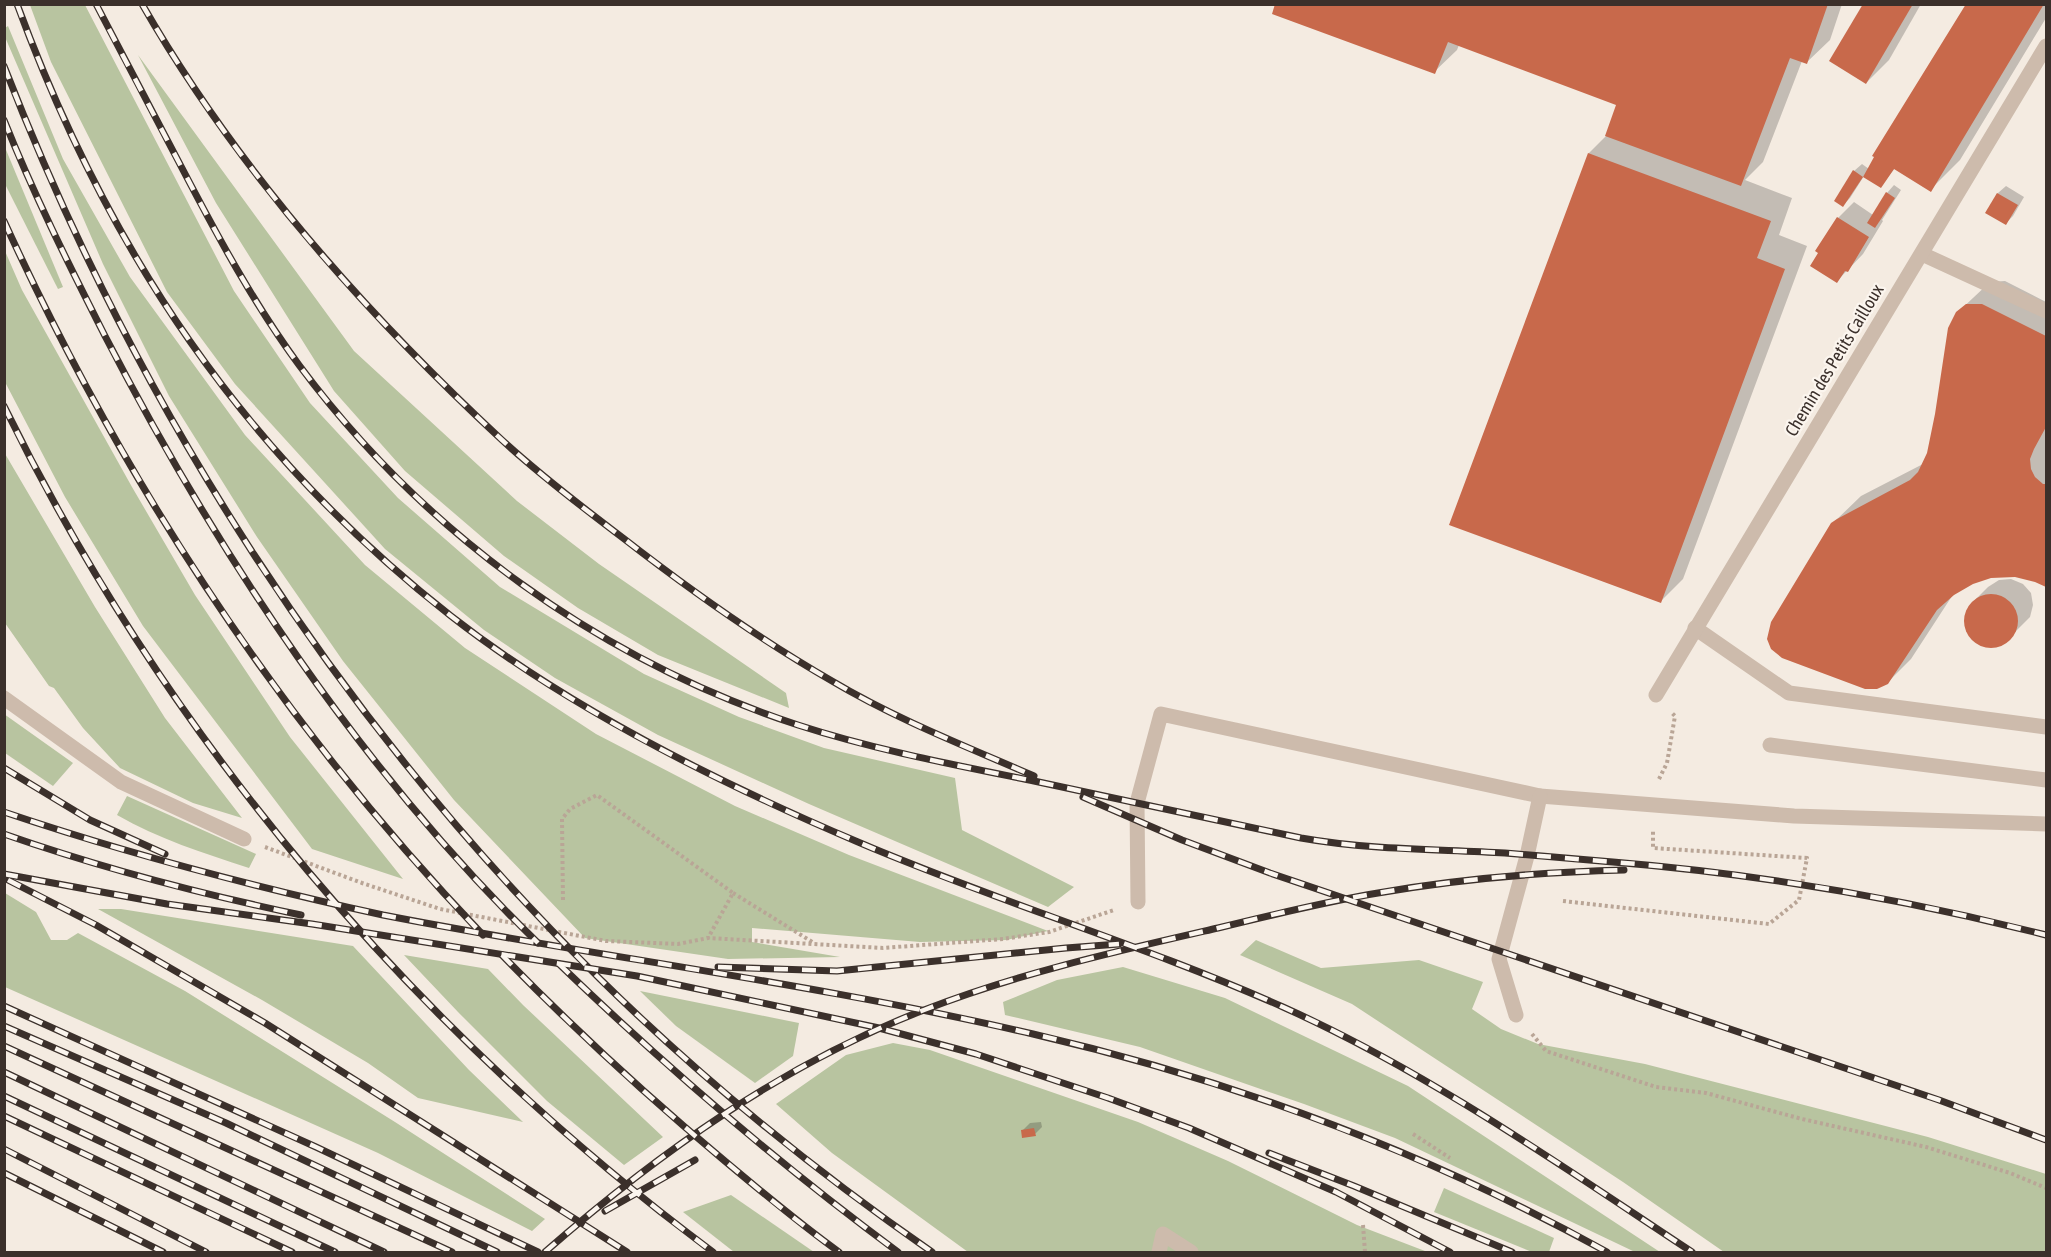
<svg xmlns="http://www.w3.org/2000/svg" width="2051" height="1257" font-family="'Asap Condensed',sans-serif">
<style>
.green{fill:#b8c4a0}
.shadow{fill:#0003}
.building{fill:#c8694b}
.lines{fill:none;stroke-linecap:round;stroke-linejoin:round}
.path{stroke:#b9a596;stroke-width:4;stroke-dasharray:3 3;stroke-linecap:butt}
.lane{stroke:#cdbbac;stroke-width:15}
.street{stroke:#cdbbac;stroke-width:15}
.rail-casing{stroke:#3b302b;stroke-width:7}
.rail{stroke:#fbf5ee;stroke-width:4.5;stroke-dasharray:14;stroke-linecap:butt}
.labels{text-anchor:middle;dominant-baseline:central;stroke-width:4.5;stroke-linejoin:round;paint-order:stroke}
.street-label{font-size:18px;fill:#3b302b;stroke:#fbf5ee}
</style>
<rect width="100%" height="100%" fill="#f4ebe1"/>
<!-- green -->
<g class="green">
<path d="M30,5H85L234,291L310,403L398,498L500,587L644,674L739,717L824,748L955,778L962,830L1074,887L1048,907L809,804L658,735L555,678L484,630L385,549L235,384L167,292L51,62Z"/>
<path d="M8,26L63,159L130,277L245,435L365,565L465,648L596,734L735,806L849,855L1048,931L1006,940L920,942L752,928V942L840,957L728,959L585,938L454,800L343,661L257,537L169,396L103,264L5,37V28Z"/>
<path d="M138,55L354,351L517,501L599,564L786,693L789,708L658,655L578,608L504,556L405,471L334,391L216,203Z"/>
<path d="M4,145L63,287L58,289L5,184Z"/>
<path d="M5,251L22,290L132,487L195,595L290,737L403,879L312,849L143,626L65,497L5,382Z"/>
<path d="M4,452L95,607L165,718L242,818L193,803L120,768L83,728L54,688L49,686L5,623Z"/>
<path d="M4,714L73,763L53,786L5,753Z"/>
<path d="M127,796L256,854L249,868C204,853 158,839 117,815Z"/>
<path d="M5,893L36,912L51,940H67L78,933L185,991L395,1122L545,1219L532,1231L378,1153L5,987Z"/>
<path d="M98,909H121L353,946L469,1070L523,1122L418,1098L368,1063L262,1000Z"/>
<path d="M1256,940L1321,968L1419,960L1483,982L1472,1009L1501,1029L1538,1044L1645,1064L1928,1137L2046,1174V1252H1724L1623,1182L1352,1004L1240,955Z"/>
<path d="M404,955L488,969L523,1005L663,1137L624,1165L547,1101L458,1012Z"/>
<path d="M1123,967L1225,998L1408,1086L1660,1252H1635L1395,1138L1304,1104L1140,1047L1005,1015L1003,1002L1057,980Z"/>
<path d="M640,991L799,1023L793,1056L755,1083L676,1026Z"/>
<path d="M893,1043L930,1050L1138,1122L1228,1161L1357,1225L1425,1251L968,1252L832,1153L776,1104L846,1055Z"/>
<path d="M1444,1188L1554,1238L1549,1252H1532L1434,1212Z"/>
<path d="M731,1195L814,1252H734L683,1212Z"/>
</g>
<!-- shadow -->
<g class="shadow">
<path d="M1277,4H1842L1830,40L1807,62L1802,61L1763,162L1745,180L1792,198L1779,235L1807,246L1683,579L1660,602L1451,524L1589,153L1607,135L1618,104L1459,45L1457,50L1434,72Z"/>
<path d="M1865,4H1921L1889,60L1866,83Z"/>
<path d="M1968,4H2046V18L1960,160L1930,190L1895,168L1881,186L1864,176L1850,198L1843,205L1836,201L1854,171L1862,164L1869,169Z"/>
<path d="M1894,185L1901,190L1882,220L1883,221L1863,254L1836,282L1817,251L1838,218L1854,202L1873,215L1887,193Z"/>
<path d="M2006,186L2024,197L2013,216L2005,224L1987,212L1998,193Z"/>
<path d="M2005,281L2046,302V586L2035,580L2015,576L1991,577L1973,583L1954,593L1911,659L1887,683L1832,524L1861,496L1923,464L1929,453L1957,313L1990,282Z"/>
<path d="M2011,579L2023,584L2031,593L2033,605L2030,617L2005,642L1993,647L1981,644L1971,637L1966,626V614L1972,603L1988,587L1999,580Z"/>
<path d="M1041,1122L1042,1127L1035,1134L1022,1131L1030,1123Z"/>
</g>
<!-- building -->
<g class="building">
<path d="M1275,4H1828L1807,64L1790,58L1741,186L1605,136L1616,105L1448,42L1435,74L1272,14Z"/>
<path d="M1863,4H1913L1866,84L1829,61Z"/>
<path d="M1966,4H2044L1931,192L1894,169L1881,188L1863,177L1874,157L1872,156Z"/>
<path d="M1588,153L1771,221L1757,258L1785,269L1661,603L1449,525Z"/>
<path d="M1853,170L1863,177L1843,207L1834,201Z"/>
<path d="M1886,192L1895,198L1875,228L1867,223Z"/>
<path d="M1997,193L2018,205L2006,225L1985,213Z"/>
<path d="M1837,217L1869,237L1848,272L1845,271L1837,283L1810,266L1818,253L1815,251Z"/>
<path d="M1966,304H1982L2046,336V427L2034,449L2030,459L2031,469L2035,477L2043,484H2046V587L2035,582L2015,577L1991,578L1973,584L1954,595L1937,610L1888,684L1877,689H1865L1782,658L1771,649L1767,639L1771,622L1831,523L1837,519L1910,480L1918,472L1927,453L1935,414L1948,328L1956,312Z"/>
<circle cx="1991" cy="621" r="27"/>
<path d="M1034,1128L1036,1136L1022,1138L1021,1130Z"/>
</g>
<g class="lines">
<!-- path -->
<g class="path">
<path d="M1659,779L1667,763L1675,716L1672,713"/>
<path d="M265,847L362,883L440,909L606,941L678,944L708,938L883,948L1003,939L1049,932L1114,910"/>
<path d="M733,893L814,943"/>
<path d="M563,900L562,819L570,809L597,795L733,893L708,938"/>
<path d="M1563,901L1769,924L1799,900L1807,858L1653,848V830"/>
<path d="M1532,1034L1546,1051L1656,1087L1706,1093L1802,1119L1926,1147L2010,1173L2046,1188"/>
<path d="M1413,1134L1450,1158"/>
<path d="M1363,1225L1365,1252"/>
</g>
<!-- lane -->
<g class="lane">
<path d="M1922,254L2046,311"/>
<path d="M1695,628L1789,693L2046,727"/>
<path d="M4,698L121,782L244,839"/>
<path d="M1770,745L2046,780"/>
<path d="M1138,902L1137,803L1161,714L1540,796L1794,816L2046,824"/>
<path d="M1516,1015L1499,959L1527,856L1540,796"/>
<path d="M1159,1252L1163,1234L1191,1252"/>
</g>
<!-- street -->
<path class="street" d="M1656,695L2046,46"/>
<defs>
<g id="rail">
<path d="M17,4C108,251 243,453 451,616C570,709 719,783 858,842C998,902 1144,945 1283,1007C1428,1072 1560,1165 1692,1252"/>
<path d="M96,4C125,60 154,115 183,170C218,237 254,304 299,365C424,533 600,660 798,725C875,750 955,765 1034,781C1123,800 1212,819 1301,838C1369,850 1436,849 1505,853C1541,856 1577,859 1613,862C1760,874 1904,899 2046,935"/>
<path d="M142,4C236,168 364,312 502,440C540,475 582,507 623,538C690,590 759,639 832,681C896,719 965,746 1034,776"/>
<path d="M4,66C136,406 339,723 600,979C702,1079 815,1171 932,1252"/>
<path d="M4,120C33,193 69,265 105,336C217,553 362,772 538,943"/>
<path d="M4,221C124,484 283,726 483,935"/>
<path d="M4,406C168,741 415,1030 713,1252"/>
<path d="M4,768L90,820L165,854"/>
<path d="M1083,797L1182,840L1270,873L1939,1100L2046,1140"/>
<path d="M4,812C128,854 255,887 383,915C599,957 818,984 1033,1034C1232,1080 1428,1153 1607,1252"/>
<path d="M4,834C101,868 201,894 301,915"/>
<path d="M4,874L167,904L312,924L637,976L879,1028L976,1054L1108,1098L1189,1128L1336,1192L1450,1252"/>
<path d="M8,880L96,925L265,1023L627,1252"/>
<path d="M502,955C573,1028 647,1096 726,1162C763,1193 800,1224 839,1252"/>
<path d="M559,964C666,1067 779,1164 898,1252"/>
<path d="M718,967L837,971L1066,948L1119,944"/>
<path d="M4,1006L316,1147L538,1252"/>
<path d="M4,1026L226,1123L497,1252"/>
<path d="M4,1046L452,1252"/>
<path d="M4,1072L384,1252"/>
<path d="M4,1096L335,1252"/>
<path d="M4,1116L292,1252"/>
<path d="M4,1149L206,1252"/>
<path d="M1269,1153L1354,1186L1512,1252"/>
<path d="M4,1173L163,1252"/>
<path d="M605,1211L695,1160"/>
<path d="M545,1252C657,1154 783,1064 924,1010C1019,973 1118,951 1218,928C1271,915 1324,902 1378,893C1459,879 1542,872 1624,870"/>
</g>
</defs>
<!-- rail casing -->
<use href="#rail" class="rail-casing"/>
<!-- rail -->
<use href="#rail" class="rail"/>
</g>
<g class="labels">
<!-- street labels -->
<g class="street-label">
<text transform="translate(1834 360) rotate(-59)">Chemin des Petits Cailloux</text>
</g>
</g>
<!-- border -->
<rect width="2051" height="1257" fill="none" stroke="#3b302b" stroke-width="12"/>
</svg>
